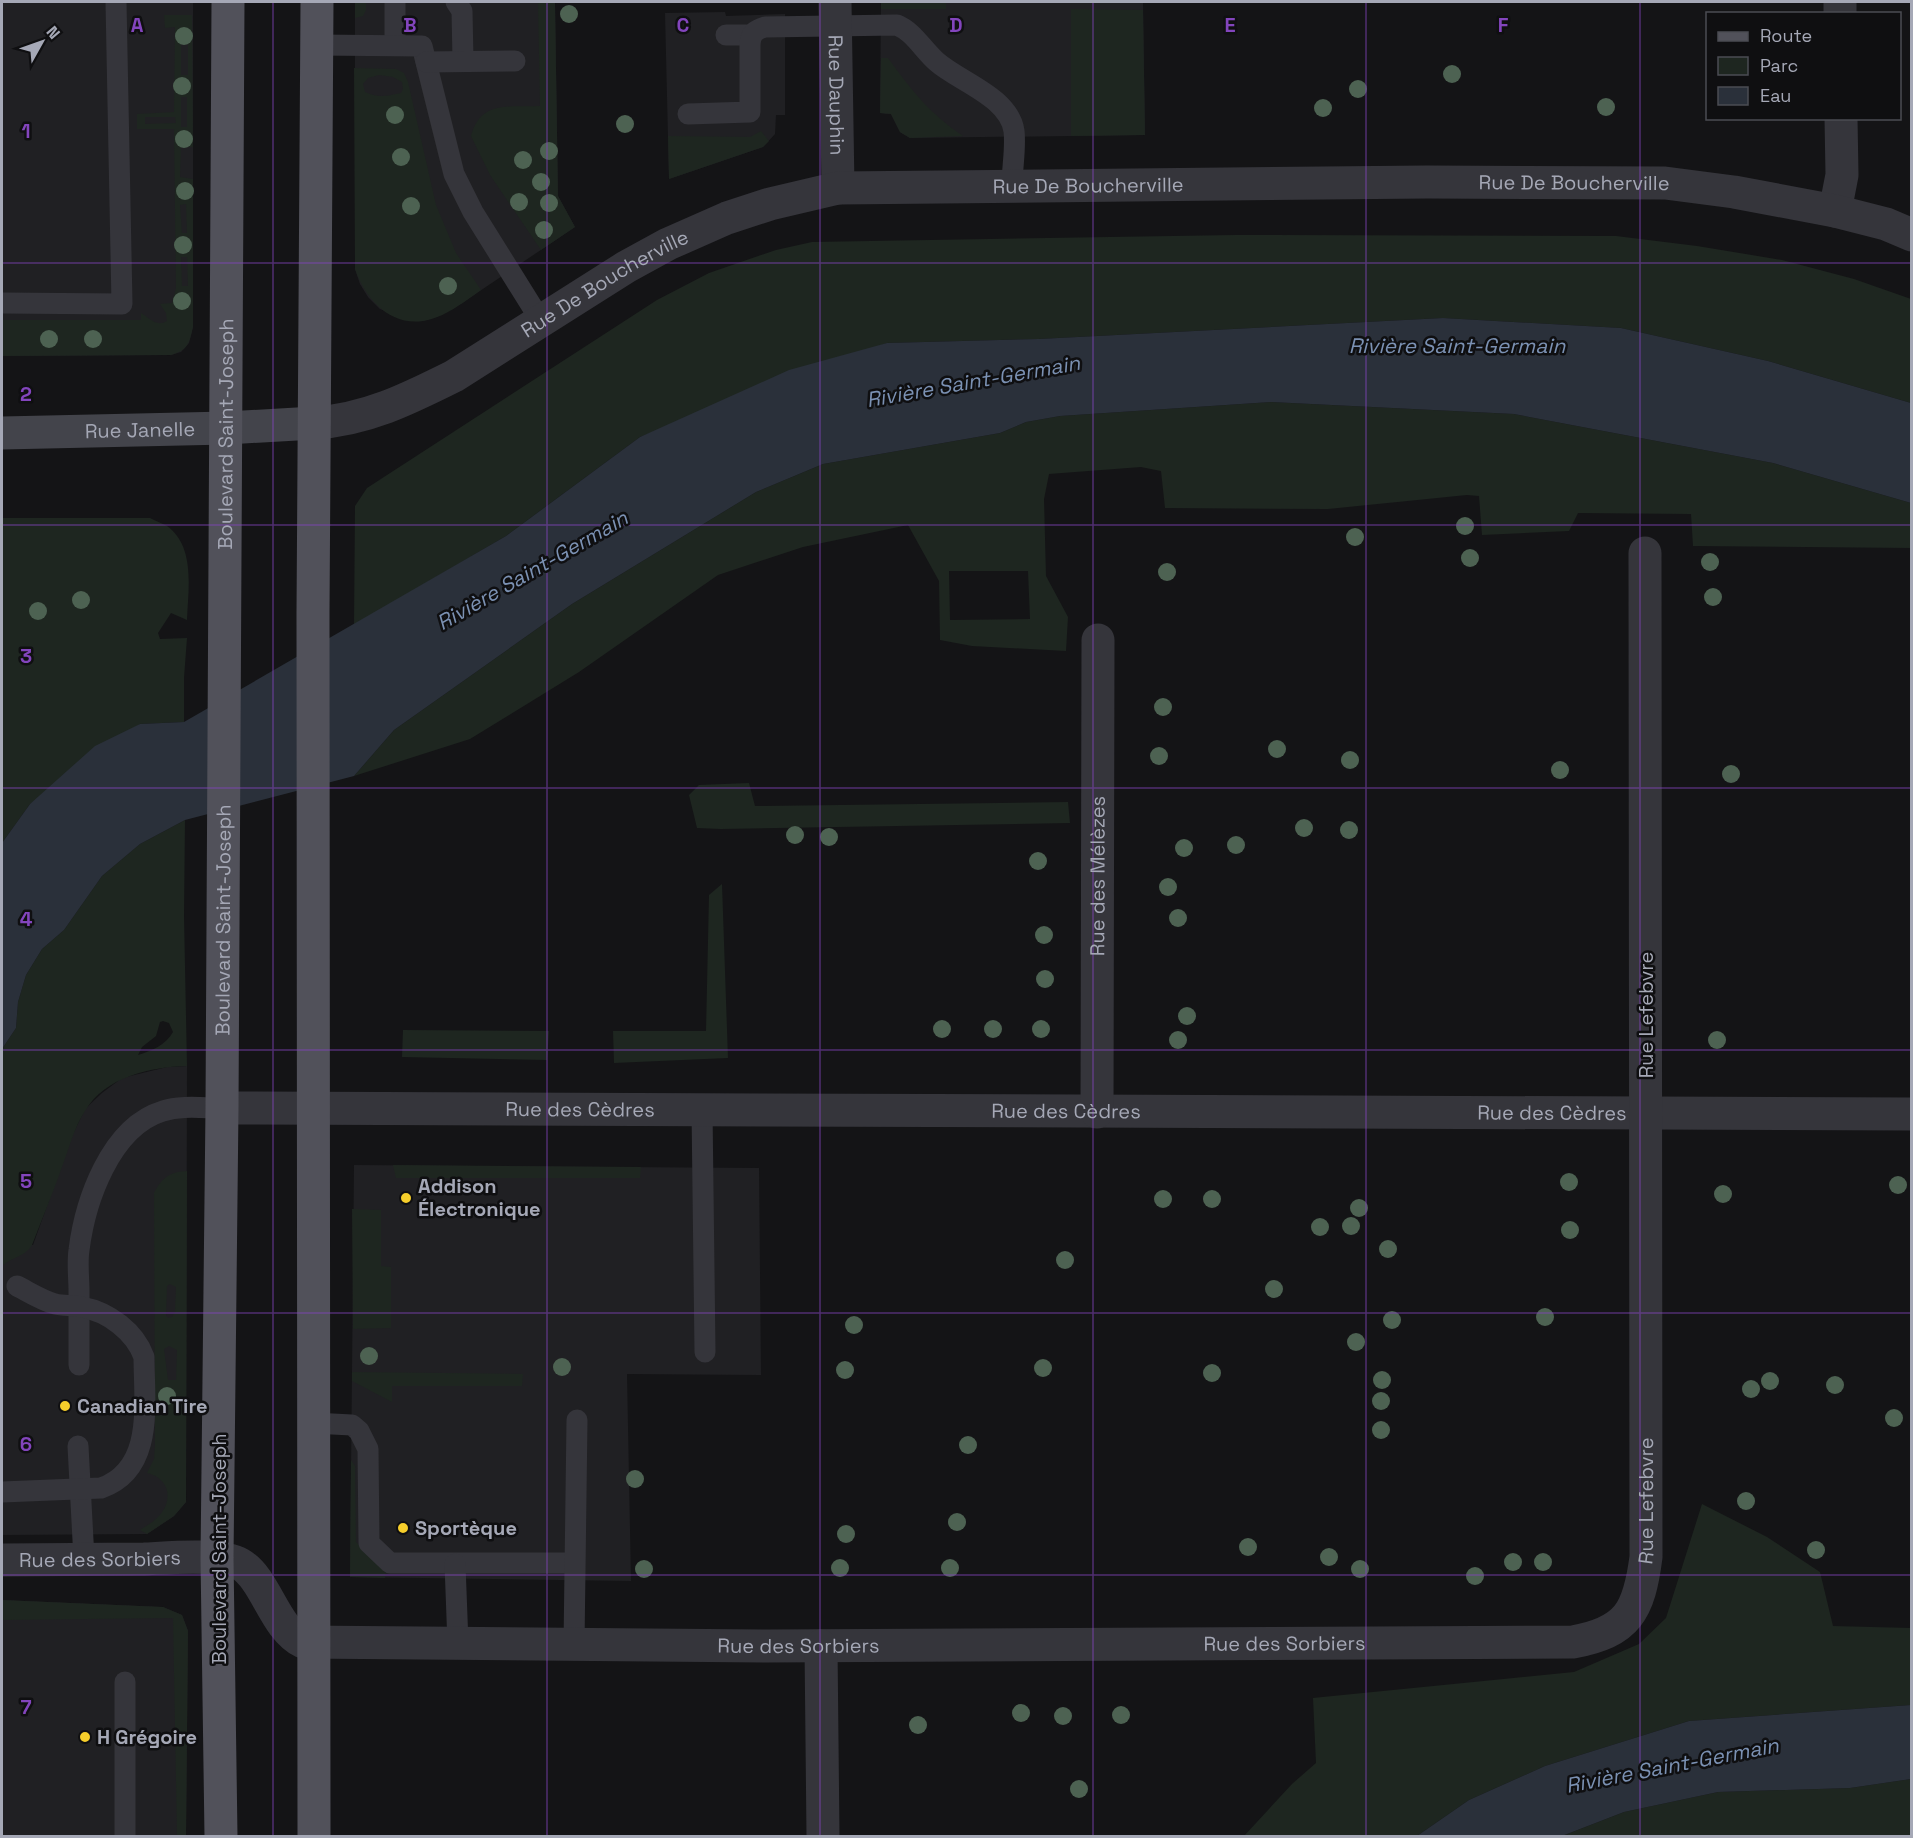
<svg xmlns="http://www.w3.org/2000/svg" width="1913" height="1838" font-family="'Space Grotesk',sans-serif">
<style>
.built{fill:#202023}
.green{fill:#1e2620;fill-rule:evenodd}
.water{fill:#2a303a}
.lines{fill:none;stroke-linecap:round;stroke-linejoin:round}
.service{stroke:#35353b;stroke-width:21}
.minor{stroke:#35353b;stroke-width:33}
.tertiary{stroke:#35353b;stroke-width:33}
.secondary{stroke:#43444b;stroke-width:33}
.primary{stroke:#51515a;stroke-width:33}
.tree{fill:#4d6252}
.grid{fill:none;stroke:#8345bd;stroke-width:1.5;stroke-opacity:0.55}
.poi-dot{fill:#f6ce2b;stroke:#0f0f11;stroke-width:2}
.labels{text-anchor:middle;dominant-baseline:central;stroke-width:5;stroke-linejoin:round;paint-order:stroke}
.street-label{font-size:20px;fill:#a5a8b6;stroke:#0f0f11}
.poi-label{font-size:20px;font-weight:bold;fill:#a5a8b6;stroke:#0f0f11;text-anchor:start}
.water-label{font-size:21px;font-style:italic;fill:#7b91b3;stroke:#0f0f11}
.grid-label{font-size:20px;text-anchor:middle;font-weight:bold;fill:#8345bd;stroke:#0f0f11;stroke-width:5;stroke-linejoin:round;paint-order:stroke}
</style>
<rect width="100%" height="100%" fill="#141416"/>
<!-- built -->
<g class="built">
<path d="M2,2H193V327L189,343L181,352L171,355L2,356Z"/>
<path d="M355,2H555L558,196L575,227L456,307L439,316L423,321L407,320L380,309L368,297L360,284L355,269Z"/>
<path d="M881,2H1143L1145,135L910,138L900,132L891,114L880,113Z"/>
<path d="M725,12L726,16L785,14V115H776L775,134L763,147L669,179L665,13Z"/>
<path d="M187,1066L186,1502L174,1516L147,1534L2,1535V1242L33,1245L72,1136L85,1109L102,1093L122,1078L167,1067Z"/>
<path d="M354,1165L759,1168L761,1375L627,1374L631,1581L350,1577Z"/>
<path d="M2,1600L163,1607L182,1615L188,1631L186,1836H2Z"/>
</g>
<!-- green -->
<g class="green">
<path d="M355,2H366V10L363,16L355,18Z"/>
<rect x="881" y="2" width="65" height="7"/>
<path d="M538,3H555L558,196L575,227L541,250L490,175L471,136C481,99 510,108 540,106Z"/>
<path d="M1071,9L1143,10L1145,135L1071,136Z"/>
<path d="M164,15H192L193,147H181L180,177L193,179V327C189,344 188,350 171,355L2,356V320H141V313C151,319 156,327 167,321L166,313L160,304L172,303L176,288L174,129H137V114L174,112L175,27L165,28ZM181,44H188V75H181ZM181,97H187V127H181ZM145,117H175L176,123L145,124ZM186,204L187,233H182L180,205ZM181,257H187L188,286H182Z"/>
<path d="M881,58H888C913,92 928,112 963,136L910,138L900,132L891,114L880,113Z"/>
<path d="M354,68L396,69L404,73L408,82L436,205L456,253L481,290C464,302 444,318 423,321C389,326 365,298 355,269ZM379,75L393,77L402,82L403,89L401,93C388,96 377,98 365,92L363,84L368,78Z"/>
<path d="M761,131L769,141L763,147L669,179L668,136L750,137Z"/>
<path d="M1235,235L1616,236L1697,246L1782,260L1854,279L1911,299V403L1768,361L1621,328L1443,318L1039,339L887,343L640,437L506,536L354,625L355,506L367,488L657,300L709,273L776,250L812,242Z"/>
<path d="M1271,402L1514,414L1773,463L1911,503V548L1693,546L1691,514L1578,513L1569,531L1482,535L1479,496L1467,495L1328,509L1165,508L1161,471L1141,467L1049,474L1044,499L1046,576L1068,617L1066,651L972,646L940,640L939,581L908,525L803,547L718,575L579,672L470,739L354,776L394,730L572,604L756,492L823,464L1000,433L1026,422L1060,416ZM949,571H1028L1030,619L950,620Z"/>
<path d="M2,518H150C155,521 162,523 167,526C196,547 188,590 187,620L171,613L158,633L160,639L187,638L184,678V722L140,724L30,804L2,843Z"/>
<path d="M749,783L755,806L1068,802L1070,823L721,829L697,828L689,795L699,785Z"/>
<path d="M185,820L184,916L187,1066C150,1067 105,1077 85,1111C74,1128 69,1148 62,1167C53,1193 42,1219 32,1245C25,1257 12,1257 2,1266V1049L16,1028L18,1002L26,975L42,949L64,930L102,876L140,844ZM163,1021L169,1023L173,1032C166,1045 151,1051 138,1055L142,1047L156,1036L160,1022Z"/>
<path d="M722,884L728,1058L614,1063L613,1031H706L709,895Z"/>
<path d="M403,1030L549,1031L547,1060L402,1057Z"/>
<path d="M393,1165L641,1167L640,1178H396Z"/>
<path d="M187,1171L186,1502L174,1516L147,1534L140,1530C146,1526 154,1522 159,1516C174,1499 169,1478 147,1473L154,1459L155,1445L154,1193C162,1178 169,1172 187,1171ZM170,1284L176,1287L175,1312L172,1317L168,1318L166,1316L167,1286ZM169,1346L177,1350L176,1380H168L164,1349Z"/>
<path d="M352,1209L381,1210V1266L391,1267V1328L353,1329Z"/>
<path d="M352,1372L523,1374L522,1386H392V1402L352,1381Z"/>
<path d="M351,1460L355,1466L356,1542L386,1573L385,1578L350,1577Z"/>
<path d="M1702,1504L1767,1537L1820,1572L1833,1626L1911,1628V1705L1689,1721L1545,1766L1469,1800L1417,1836H1244L1292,1784L1316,1763L1313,1698L1574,1672L1639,1644L1666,1618Z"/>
<path d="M2,1600L163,1607L182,1615L188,1631L186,1836H177L173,1618L2,1620Z"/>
<path d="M1911,1779V1836H1562L1624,1812L1718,1792L1850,1788Z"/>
</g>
<!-- water -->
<g class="water">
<path d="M1443,318L1621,328L1768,361L1911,403V503L1773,463L1514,414L1271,402L1060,416L1026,422L1000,433L823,464L756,492L572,604L394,730L354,776L185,820L140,844L102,876L64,930L42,949L26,975L18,1002L16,1028L2,1049V843L30,804L95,746L140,724L184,722L506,536L640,437L789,370L887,343L1039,339Z"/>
<path d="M1911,1705V1779L1850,1788L1718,1792L1624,1812L1562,1836H1417L1469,1800L1545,1766L1689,1721Z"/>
</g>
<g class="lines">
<!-- service -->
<g class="service">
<path d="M395,2V45"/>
<path d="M456,2L462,11L463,60"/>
<path d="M726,35H751"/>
<path d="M317,45L422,46L454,174L473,212L541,321"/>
<path d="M426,62L515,61"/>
<path d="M688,114L750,112V44C751,33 755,30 765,27L897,25C914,32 923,50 937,62C960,82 1009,97 1014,131C1016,148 1012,168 1012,186"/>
<path d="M2,303L122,304L116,2"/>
<path d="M702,1109L705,1352"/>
<path d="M79,1365C79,1341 79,1316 79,1291C79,1278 77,1263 79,1250C85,1202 110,1127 163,1111C181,1105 203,1108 222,1108"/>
<path d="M313,1423L352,1425L359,1431L368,1449L369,1543L390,1563H574"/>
<path d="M78,1446L84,1559"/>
<path d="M2,1492L101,1488C155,1469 144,1403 144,1357C135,1332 109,1312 82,1307C73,1305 64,1306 55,1304C41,1300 29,1292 17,1286"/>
<path d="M455,1564L458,1644"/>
<path d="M574,1645L577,1420"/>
<path d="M125,1836V1682"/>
</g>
<!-- minor -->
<g class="minor">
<path id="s1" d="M835,2L838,188"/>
<path d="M1840,2V14"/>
<path d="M1835,211L1842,175L1841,118"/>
<path id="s2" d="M222,1108L1912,1114"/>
<path id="s3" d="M1097,1112L1098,640"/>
<path id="s4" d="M2,1560C49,1560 97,1559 144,1559C168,1558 221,1553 240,1564C266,1579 274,1628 303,1642L766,1646L1573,1642C1628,1632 1639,1611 1646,1557L1645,553"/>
<path d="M821,1646L823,1836"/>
</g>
<!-- tertiary -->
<path class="tertiary" id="s5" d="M314,423C366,420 408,399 454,376L626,267L668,244L727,218L770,204L838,188L1427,182L1665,183L1734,192L1835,211L1886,224L1912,235"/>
<!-- secondary -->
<path class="secondary" id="s6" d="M2,433L227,428L314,423"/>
<!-- primary -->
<g class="primary">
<path id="s7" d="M221,1836L217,1558L222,1108L228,2"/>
<path d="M314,1836L313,614L317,2"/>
</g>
</g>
<!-- trees -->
<g class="tree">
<circle cx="569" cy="14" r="9"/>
<circle cx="184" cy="36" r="9"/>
<circle cx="1452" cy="74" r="9"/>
<circle cx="182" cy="86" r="9"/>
<circle cx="1358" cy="89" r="9"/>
<circle cx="1606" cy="107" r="9"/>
<circle cx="1323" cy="108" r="9"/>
<circle cx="395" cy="115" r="9"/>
<circle cx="625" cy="124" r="9"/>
<circle cx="184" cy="139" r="9"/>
<circle cx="549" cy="151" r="9"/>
<circle cx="401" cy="157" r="9"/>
<circle cx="523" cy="160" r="9"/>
<circle cx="541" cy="182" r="9"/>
<circle cx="185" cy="191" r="9"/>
<circle cx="519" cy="202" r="9"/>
<circle cx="549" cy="203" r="9"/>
<circle cx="411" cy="206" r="9"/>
<circle cx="544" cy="230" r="9"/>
<circle cx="183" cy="245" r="9"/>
<circle cx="448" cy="286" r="9"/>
<circle cx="182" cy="301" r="9"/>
<circle cx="49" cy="339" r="9"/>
<circle cx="93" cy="339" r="9"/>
<circle cx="1465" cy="526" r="9"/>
<circle cx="1355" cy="537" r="9"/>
<circle cx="1470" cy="558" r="9"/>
<circle cx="1710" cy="562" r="9"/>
<circle cx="1167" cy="572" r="9"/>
<circle cx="1713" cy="597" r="9"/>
<circle cx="81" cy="600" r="9"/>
<circle cx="38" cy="611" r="9"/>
<circle cx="1163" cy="707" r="9"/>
<circle cx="1277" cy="749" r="9"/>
<circle cx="1159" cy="756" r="9"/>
<circle cx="1350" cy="760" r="9"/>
<circle cx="1560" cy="770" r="9"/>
<circle cx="1731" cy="774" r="9"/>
<circle cx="1304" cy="828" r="9"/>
<circle cx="1349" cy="830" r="9"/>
<circle cx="795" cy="835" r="9"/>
<circle cx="829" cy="837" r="9"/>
<circle cx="1236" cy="845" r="9"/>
<circle cx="1184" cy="848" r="9"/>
<circle cx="1038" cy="861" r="9"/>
<circle cx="1168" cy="887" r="9"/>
<circle cx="1178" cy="918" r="9"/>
<circle cx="1044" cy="935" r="9"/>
<circle cx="1045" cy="979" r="9"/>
<circle cx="1187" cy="1016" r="9"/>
<circle cx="942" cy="1029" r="9"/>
<circle cx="993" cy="1029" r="9"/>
<circle cx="1041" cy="1029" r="9"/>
<circle cx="1178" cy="1040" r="9"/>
<circle cx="1717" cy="1040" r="9"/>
<circle cx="1569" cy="1182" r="9"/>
<circle cx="1898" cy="1185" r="9"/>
<circle cx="1723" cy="1194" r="9"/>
<circle cx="1163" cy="1199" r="9"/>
<circle cx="1212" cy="1199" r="9"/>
<circle cx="1359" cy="1208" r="9"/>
<circle cx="1351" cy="1226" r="9"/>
<circle cx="1320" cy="1227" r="9"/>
<circle cx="1570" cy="1230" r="9"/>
<circle cx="1388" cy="1249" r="9"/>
<circle cx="1065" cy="1260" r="9"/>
<circle cx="1274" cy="1289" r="9"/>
<circle cx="1545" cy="1317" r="9"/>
<circle cx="1392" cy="1320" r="9"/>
<circle cx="854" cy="1325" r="9"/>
<circle cx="1356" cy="1342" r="9"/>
<circle cx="369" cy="1356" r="9"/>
<circle cx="562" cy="1367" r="9"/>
<circle cx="1043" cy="1368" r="9"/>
<circle cx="845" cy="1370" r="9"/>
<circle cx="1212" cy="1373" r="9"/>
<circle cx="1382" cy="1380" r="9"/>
<circle cx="1770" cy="1381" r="9"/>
<circle cx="1835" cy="1385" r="9"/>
<circle cx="1751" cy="1389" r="9"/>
<circle cx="167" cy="1396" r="9"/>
<circle cx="1381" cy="1401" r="9"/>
<circle cx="1894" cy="1418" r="9"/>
<circle cx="1381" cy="1430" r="9"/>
<circle cx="968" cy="1445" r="9"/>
<circle cx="635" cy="1479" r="9"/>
<circle cx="1746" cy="1501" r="9"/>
<circle cx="957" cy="1522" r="9"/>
<circle cx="846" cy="1534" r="9"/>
<circle cx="1248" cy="1547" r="9"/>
<circle cx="1816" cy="1550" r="9"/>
<circle cx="1329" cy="1557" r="9"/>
<circle cx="1513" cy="1562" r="9"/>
<circle cx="1543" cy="1562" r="9"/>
<circle cx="840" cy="1568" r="9"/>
<circle cx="950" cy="1568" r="9"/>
<circle cx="644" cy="1569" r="9"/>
<circle cx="1360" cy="1569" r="9"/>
<circle cx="1475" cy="1576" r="9"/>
<circle cx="1021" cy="1713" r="9"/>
<circle cx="1121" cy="1715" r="9"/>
<circle cx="1063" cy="1716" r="9"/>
<circle cx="918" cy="1725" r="9"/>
<circle cx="1079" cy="1789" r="9"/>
</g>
<!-- grid -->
<path class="grid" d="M273,2V1836M547,2V1836M820,2V1836M1093,2V1836M1366,2V1836M1640,2V1836M2,263H1912M2,525H1912M2,788H1912M2,1050H1912M2,1313H1912M2,1575H1912"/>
<!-- markers -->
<g class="poi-dot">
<circle cx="406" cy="1198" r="6"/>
<circle cx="65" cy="1406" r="6"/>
<circle cx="403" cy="1528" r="6"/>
<circle cx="85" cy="1737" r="6"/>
</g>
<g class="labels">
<!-- street labels -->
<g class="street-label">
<text stroke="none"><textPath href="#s1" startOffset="93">Rue Dauphin</textPath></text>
<text stroke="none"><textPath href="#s5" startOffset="1316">Rue De Boucherville</textPath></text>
<text stroke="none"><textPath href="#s5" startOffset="830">Rue De Boucherville</textPath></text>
<text stroke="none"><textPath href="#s5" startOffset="326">Rue De Boucherville</textPath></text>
<text stroke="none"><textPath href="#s6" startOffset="138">Rue Janelle</textPath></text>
<text stroke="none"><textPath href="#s7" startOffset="1402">Boulevard Saint-Joseph</textPath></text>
<text stroke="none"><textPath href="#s3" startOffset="236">Rue des Mélèzes</textPath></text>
<text stroke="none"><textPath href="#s7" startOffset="916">Boulevard Saint-Joseph</textPath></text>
<text transform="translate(1646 1015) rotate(-90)">Rue Lefebvre</text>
<text stroke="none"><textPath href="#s2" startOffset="358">Rue des Cèdres</textPath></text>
<text stroke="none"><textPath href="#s2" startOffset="844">Rue des Cèdres</textPath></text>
<text stroke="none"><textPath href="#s2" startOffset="1330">Rue des Cèdres</textPath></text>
<text stroke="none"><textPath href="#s4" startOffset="1791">Rue Lefebvre</textPath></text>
<text transform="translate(219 1549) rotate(-90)">Boulevard Saint-Joseph</text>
<text stroke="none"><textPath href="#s4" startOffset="98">Rue des Sorbiers</textPath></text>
<text stroke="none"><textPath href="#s4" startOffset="1322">Rue des Sorbiers</textPath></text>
<text stroke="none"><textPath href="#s4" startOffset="836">Rue des Sorbiers</textPath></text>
</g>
<!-- poi labels -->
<g class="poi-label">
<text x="418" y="1186">Addison<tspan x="418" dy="23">Électronique</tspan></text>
<text x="77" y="1406">Canadian Tire</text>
<text x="415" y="1528">Sportèque</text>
<text x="97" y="1737">H Grégoire</text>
</g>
<!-- water labels -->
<g class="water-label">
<text x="1457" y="345">Rivière Saint-Germain</text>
<text transform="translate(973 381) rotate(-10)">Rivière Saint-Germain</text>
<text transform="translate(532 570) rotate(-30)">Rivière Saint-Germain</text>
<text transform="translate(1672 1765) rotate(-11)">Rivière Saint-Germain</text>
</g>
</g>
<g class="grid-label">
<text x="137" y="32">A</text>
<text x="410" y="32">B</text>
<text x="683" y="32">C</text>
<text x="956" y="32">D</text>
<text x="1230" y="32">E</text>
<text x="1503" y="32">F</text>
<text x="26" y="138">1</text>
<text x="26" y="401">2</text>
<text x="26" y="663">3</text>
<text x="26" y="926">4</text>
<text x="26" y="1188">5</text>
<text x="26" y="1451">6</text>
<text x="26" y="1714">7</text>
</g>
<!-- border -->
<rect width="1913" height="1838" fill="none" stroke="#a5a8b6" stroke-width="6"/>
<!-- legend -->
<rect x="1706" y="12" width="195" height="108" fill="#0f0f11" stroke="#4b4c53" stroke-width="1.5"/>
<rect x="1718" y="32" width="30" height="9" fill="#51515a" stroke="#4b4c53" stroke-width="1.5"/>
<text x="1760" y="42" font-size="18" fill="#a5a8b6">Route</text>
<rect x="1718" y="57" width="30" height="18" fill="#1e2620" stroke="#4b4c53" stroke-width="1.5"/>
<text x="1760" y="72" font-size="18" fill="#a5a8b6">Parc</text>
<rect x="1718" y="87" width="30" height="18" fill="#2a303a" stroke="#4b4c53" stroke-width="1.5"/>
<text x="1760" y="102" font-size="18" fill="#a5a8b6">Eau</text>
<!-- north arrow -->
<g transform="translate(42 42) rotate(50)" stroke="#0f0f11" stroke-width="4.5" paint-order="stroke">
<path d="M0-4.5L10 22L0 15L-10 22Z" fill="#a5a8b6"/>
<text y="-9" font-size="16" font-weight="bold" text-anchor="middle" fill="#a5a8b6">N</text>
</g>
</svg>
